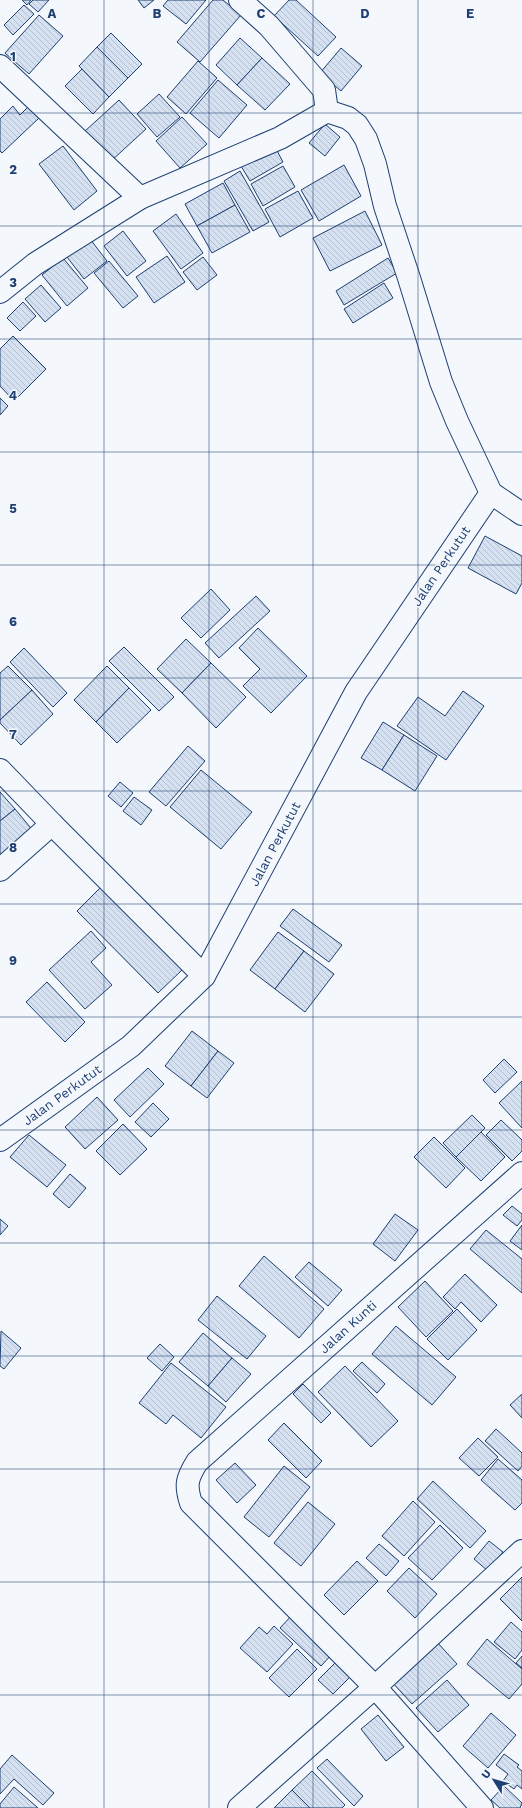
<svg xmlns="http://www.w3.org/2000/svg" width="522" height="1808" font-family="'Work Sans',sans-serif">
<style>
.building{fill:url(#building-back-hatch);stroke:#1d3f73}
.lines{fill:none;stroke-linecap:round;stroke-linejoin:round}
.street-casing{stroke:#1d3f73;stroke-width:24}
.street{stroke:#f4f7fb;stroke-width:22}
.grid{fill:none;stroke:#1d3f73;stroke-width:1;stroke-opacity:0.55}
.labels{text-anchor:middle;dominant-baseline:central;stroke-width:3;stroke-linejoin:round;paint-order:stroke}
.street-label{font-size:13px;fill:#1d3f73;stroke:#f4f7fb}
.grid-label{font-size:13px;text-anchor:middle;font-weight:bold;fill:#1d3f73;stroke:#f4f7fb;stroke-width:3;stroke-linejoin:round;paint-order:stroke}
</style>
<defs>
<pattern id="building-back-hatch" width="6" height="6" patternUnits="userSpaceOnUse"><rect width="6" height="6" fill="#d5e0f0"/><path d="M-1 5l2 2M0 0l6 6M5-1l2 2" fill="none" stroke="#b6c1d1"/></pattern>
</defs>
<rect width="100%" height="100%" fill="#f4f7fb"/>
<!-- building -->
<g class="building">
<path d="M22,0H31L27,5Z"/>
<path d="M33,0H49L38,12L29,4Z"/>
<path d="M138,0H154L144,8Z"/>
<path d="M168,0H206L186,24L163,6Z"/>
<path d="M213,0H223L241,15L200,62L177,42Z"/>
<path d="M289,0H296L336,37L318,56L274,16Z"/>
<path d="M24,5L34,14L13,35L4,25Z"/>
<path d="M39,15L63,36L29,74L5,53Z"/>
<path d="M111,33L142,64L128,78L97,47Z"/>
<path d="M240,38L262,58L237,85L216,65Z"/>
<path d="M97,47L128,78L109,97L79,66Z"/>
<path d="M341,48L362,66L341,91L320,73Z"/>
<path d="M262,58L290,84L265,110L237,85Z"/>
<path d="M198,61L217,78L186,114L167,97Z"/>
<path d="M82,69L109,97L93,114L65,86Z"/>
<path d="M218,80L247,105L219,138L190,113Z"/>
<path d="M159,94L180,117L157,137L137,114Z"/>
<path d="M119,100L146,129L110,162L84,132Z"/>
<path d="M13,106L20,115L28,107L39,118L2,153L0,151V119Z"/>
<path d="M182,117L207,144L180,168L156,141Z"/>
<path d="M325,124L340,137L325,156L309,143Z"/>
<path d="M63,146L97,191L74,210L39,164Z"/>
<path d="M275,147L283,162L250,181L241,166Z"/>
<path d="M344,165L361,196L319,221L301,190Z"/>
<path d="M283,166L295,187L263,206L251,184Z"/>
<path d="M240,171L269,222L253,231L224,181Z"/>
<path d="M223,183L235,205L197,226L185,204Z"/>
<path d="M298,191L313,218L280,237L265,209Z"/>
<path d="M235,205L250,232L212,253L197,226Z"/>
<path d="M365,211L382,245L330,271L313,238Z"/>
<path d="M176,214L203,253L181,269L153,231Z"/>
<path d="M123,231L146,261L127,276L104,246Z"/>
<path d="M90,239L107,261L84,279L67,257Z"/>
<path d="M167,256L185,282L154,303L136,277Z"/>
<path d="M203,257L217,275L197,290L183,272Z"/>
<path d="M63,258L88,288L67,306L42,275Z"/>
<path d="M388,258L397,273L344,305L336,291Z"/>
<path d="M109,261L138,296L123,308L94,273Z"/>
<path d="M384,283L393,298L353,323L344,309Z"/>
<path d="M41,285L61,308L45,322L25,299Z"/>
<path d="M23,302L36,316L20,331L7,318Z"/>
<path d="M13,336L46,369L14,401L0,386V349Z"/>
<path d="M0,398L8,406L0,415Z"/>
<path d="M485,536L522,556V583L516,594L468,568Z"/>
<path d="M211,589L230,610L201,638L181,618Z"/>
<path d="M256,596L270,611L219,658L205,643Z"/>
<path d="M258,628L307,676L271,713L243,686L260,669L239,648Z"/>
<path d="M186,639L211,663L182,693L157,669Z"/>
<path d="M124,647L174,697L159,711L109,661Z"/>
<path d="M24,648L67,693L53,707L10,662Z"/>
<path d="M211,663L246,697L216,728L182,693Z"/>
<path d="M8,666L32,690L0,720V673Z"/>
<path d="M107,666L129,688L96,722L74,700Z"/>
<path d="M129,688L151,710L117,743L96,722Z"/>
<path d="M32,690L53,714L21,745L0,723V720Z"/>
<path d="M463,691L484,706L446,760L397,726L418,697L445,716Z"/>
<path d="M383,722L404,735L382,770L361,758Z"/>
<path d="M404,735L437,756L415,791L382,770Z"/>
<path d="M188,746L205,761L166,806L149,792Z"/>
<path d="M201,770L252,812L221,849L170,807Z"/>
<path d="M120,782L133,793L121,807L108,796Z"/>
<path d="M0,792L15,809L0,821Z"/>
<path d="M134,797L152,810L141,825L123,811Z"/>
<path d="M15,809L35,833L0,862V821Z"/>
<path d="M101,887L182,970L158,993L77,911Z"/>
<path d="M293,909L342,945L329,962L280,926Z"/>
<path d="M91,931L106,948L91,962L112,985L85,1009L49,970Z"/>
<path d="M278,932L304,951L275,989L250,970Z"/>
<path d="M304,951L334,974L305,1012L275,989Z"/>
<path d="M47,982L85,1022L65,1042L26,1002Z"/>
<path d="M192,1031L218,1051L191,1086L165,1066Z"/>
<path d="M218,1051L234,1063L207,1098L191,1086Z"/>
<path d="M504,1059L517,1072L495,1093L483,1080Z"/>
<path d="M148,1068L164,1084L130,1117L114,1100Z"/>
<path d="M522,1081V1128L499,1103Z"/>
<path d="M97,1097L118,1120L85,1149L65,1127Z"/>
<path d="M153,1103L169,1119L151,1137L135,1122Z"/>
<path d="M472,1115L485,1128L456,1157L443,1143Z"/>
<path d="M501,1120L522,1140V1151L512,1161L486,1135Z"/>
<path d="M123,1124L147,1149L120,1175L96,1151Z"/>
<path d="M481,1132L505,1157L481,1181L456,1157Z"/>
<path d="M29,1135L66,1165L47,1187L10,1157Z"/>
<path d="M434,1137L465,1168L446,1188L414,1157Z"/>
<path d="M70,1174L86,1188L69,1208L53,1194Z"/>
<path d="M512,1206L522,1214V1220L517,1226L503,1215Z"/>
<path d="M395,1214L418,1230L395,1261L373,1244Z"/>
<path d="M0,1219L8,1226L0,1235Z"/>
<path d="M522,1225V1250L510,1241Z"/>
<path d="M486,1230L522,1259V1293L470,1249Z"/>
<path d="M264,1256L324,1309L299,1338L239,1286Z"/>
<path d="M309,1262L342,1290L328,1306L295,1277Z"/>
<path d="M465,1274L497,1305L481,1322L461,1302L455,1309L443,1297Z"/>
<path d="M425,1281L453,1311L426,1337L398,1307Z"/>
<path d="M217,1296L266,1336L247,1359L198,1320Z"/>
<path d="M457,1309L477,1330L448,1360L427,1339Z"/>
<path d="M396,1326L456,1377L432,1405L372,1354Z"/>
<path d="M1,1331L21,1348L4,1369L0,1366Z"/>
<path d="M203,1333L232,1358L208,1386L179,1362Z"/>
<path d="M160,1344L174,1357L162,1371L147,1358Z"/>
<path d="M232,1358L251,1374L226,1402L208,1386Z"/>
<path d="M362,1362L385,1384L377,1393L353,1371Z"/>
<path d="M171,1363L226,1407L201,1438L173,1415L166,1424L139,1403Z"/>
<path d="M345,1366L398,1421L371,1447L318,1392Z"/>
<path d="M303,1384L331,1413L321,1423L293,1394Z"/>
<path d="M522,1394V1418L510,1405Z"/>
<path d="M284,1423L322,1461L306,1478L268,1440Z"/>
<path d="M496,1429L522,1453V1466L518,1471L485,1441Z"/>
<path d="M478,1438L498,1457L479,1476L459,1458Z"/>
<path d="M498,1459L522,1480V1503L515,1510L481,1480Z"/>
<path d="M235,1463L256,1485L237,1503L216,1480Z"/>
<path d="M284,1466L310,1487L269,1537L244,1517Z"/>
<path d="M433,1481L486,1531L470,1548L417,1499Z"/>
<path d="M413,1501L435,1522L404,1556L382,1536Z"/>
<path d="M308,1502L335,1524L301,1566L274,1543Z"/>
<path d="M440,1525L463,1548L432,1580L408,1558Z"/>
<path d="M489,1541L503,1552L488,1571L474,1559Z"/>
<path d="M379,1544L399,1561L386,1576L366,1558Z"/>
<path d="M357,1561L378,1581L344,1615L324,1595Z"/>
<path d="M409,1568L437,1594L415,1618L387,1591Z"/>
<path d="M522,1577V1621L500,1599Z"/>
<path d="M293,1614L334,1652L321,1666L280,1628Z"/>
<path d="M511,1622L522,1632V1650L515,1659L494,1642Z"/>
<path d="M274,1626L293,1644L267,1672L240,1648L259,1627L267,1634Z"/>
<path d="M487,1639L522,1669V1684L509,1699L467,1664Z"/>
<path d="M436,1641L457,1664L412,1704L391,1681Z"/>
<path d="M297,1649L317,1669L289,1697L269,1678Z"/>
<path d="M522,1656V1668L516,1663Z"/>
<path d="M335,1663L350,1677L333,1694L318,1680Z"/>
<path d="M447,1680L469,1705L438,1732L416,1708Z"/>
<path d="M491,1713L516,1735L488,1768L463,1746Z"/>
<path d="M378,1715L404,1747L386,1761L361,1729Z"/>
<path d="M504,1754L519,1765L517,1767L522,1771V1789L517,1785L514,1789L503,1781L508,1774L496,1765Z"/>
<path d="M12,1755L54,1793L43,1805L14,1779L0,1794V1769Z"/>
<path d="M327,1759L363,1796L354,1806L317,1768Z"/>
<path d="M312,1771L345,1805L342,1808H310L292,1790Z"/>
<path d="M504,1786L522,1803L520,1808H500L491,1800Z"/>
<path d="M14,1787L38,1808H0V1804Z"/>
<path d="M292,1790L310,1808H274Z"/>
</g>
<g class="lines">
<defs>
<g id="street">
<path d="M240,0L269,26L324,90L327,111"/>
<path d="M0,66L140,198"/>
<path d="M0,292L35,264L140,198L280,138L327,111L348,118L357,125L366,139L375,164L385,206L409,278L441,382L457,421L491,493L522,514"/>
<path d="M0,770L52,824L0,870"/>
<path d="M52,824L204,976"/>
<path d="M0,1140L131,1046L204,976L356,692L491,493"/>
<path d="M239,1808L375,1687L522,1551"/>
<path d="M482,1808L375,1687L191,1503C185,1485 187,1478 197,1462L522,1173"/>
</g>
</defs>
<!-- street casing -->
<use href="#street" class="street-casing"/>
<!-- street -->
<use href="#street" class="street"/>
</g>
<!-- grid -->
<path class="grid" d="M104,0V1808M209,0V1808M313,0V1808M418,0V1808M0,113H522M0,226H522M0,339H522M0,452H522M0,565H522M0,678H522M0,791H522M0,904H522M0,1017H522M0,1130H522M0,1243H522M0,1356H522M0,1469H522M0,1582H522M0,1695H522"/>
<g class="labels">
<!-- street labels -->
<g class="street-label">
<text transform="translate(441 566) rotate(-56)">Jalan Perkutut</text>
<text transform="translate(275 844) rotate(-62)">Jalan Perkutut</text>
<text transform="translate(62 1095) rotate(-36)">Jalan Perkutut</text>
<text transform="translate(348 1327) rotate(-42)">Jalan Kunti</text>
</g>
</g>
<g class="grid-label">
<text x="52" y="18">A</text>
<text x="157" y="18">B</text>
<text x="261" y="18">C</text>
<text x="365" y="18">D</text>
<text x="470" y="18">E</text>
<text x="13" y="61">1</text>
<text x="13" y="174">2</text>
<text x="13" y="287">3</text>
<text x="13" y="400">4</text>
<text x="13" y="513">5</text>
<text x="13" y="626">6</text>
<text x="13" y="739">7</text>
<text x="13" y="852">8</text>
<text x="13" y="965">9</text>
</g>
<!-- north arrow -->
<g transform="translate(494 1780) rotate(307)" stroke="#f4f7fb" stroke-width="3" paint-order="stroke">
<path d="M0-3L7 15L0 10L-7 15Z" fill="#1d3f73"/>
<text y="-6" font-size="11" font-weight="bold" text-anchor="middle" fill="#1d3f73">U</text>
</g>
</svg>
